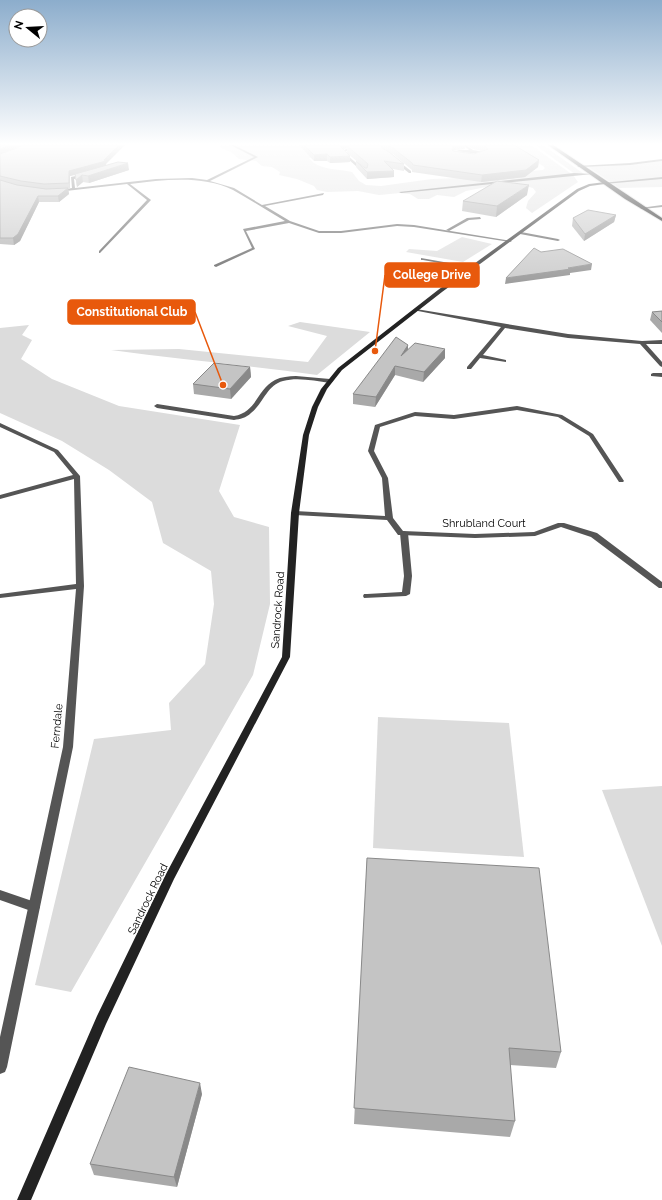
<svg xmlns="http://www.w3.org/2000/svg" width="662" height="1200" font-family="Raleway,sans-serif">
<style>
.green{fill:#dcdcdc}
.lines{fill:none;stroke-linecap:round;stroke-linejoin:round}
.primary-casing{stroke:#dbdbdb;stroke-width:2}
.lane{fill:#555;fill-rule:evenodd}
.street{fill:#555;fill-rule:evenodd}
.secondary{fill:#222;fill-rule:evenodd}
.primary{fill:#000;fill-rule:evenodd}
.wall{fill:#a9a9a9}
.shaded-wall{fill:#898989}
.building{fill:#c4c4c4;stroke:#898989}
.labels{text-anchor:middle;dominant-baseline:central;stroke-width:3;stroke-linejoin:round;paint-order:stroke}
.street-label{font-size:11px;fill:#000;stroke:#fff}
.leader{fill:none;stroke:#e8590c;stroke-width:1.5}
.callout-dot{fill:#e8590c;stroke:#fff;stroke-width:1.5}
.callout{fill:#e8590c;stroke:#e8590c;stroke-width:1.5}
.callout-label{font-size:12px;text-anchor:middle;font-weight:bold;fill:#fff}
</style>
<rect width="100%" height="100%" fill="#fff"/>
<!-- green -->
<g class="green">
<path d="M221,145H304L320,157L309,158C317,170 339,169 352,172L359,181L366,185L381,186L432,179L460,178L543,170L545,168L543,166L511,145H531L573,175L578,182L532,213L526,208L528,201L536,192L533,188L525,186H491L466,191L454,197L437,195L429,199H418L410,194L400,193L379,195L358,191L327,192L317,190L314,186L297,179L279,175L280,172L272,167L262,166L256,161L239,159L231,152L219,147Z"/>
<path d="M535,145H543L584,174H575Z"/>
<path d="M662,161V187L619,188L587,166L640,164Z"/>
<path d="M462,237L492,244L463,262L406,252L409,249L437,251Z"/>
<path d="M300,322L370,332L317,375C249,365 180,360 111,350L179,349L308,362L327,336L288,326Z"/>
<path d="M29,325L22,335L32,340L21,359L52,379L119,406L240,425L219,491L234,517L269,527L270,604L253,675L71,992L35,985L94,739L171,730L169,703L205,664L214,604L211,571L163,543L152,502L109,470L62,441L0,413V328Z"/>
<path d="M378,717L509,723L524,857L373,848Z"/>
<path d="M662,786V946L602,790Z"/>
</g>
<g class="lines">
<defs>
<path id="primary" d="M548,145H553L662,218V221L625,199Z"/>
</defs>
<!-- primary casing -->
<use href="#primary" class="primary-casing"/>
<!-- lane -->
<g class="lane">
<path d="M463,145H466L473,150L484,152L486,155L480,158L478,157L482,154L460,152L455,154L460,157L458,158L452,155V153L459,150H469Z"/>
<path d="M662,159V161L630,165L579,167L577,166L630,163Z"/>
<path d="M395,160H397L411,171V173H409L395,162Z"/>
<path d="M662,177V179L604,184L602,183Z"/>
<path d="M480,217L481,219L469,220L449,231L446,230L467,218Z"/>
<path d="M521,232L558,239L560,240L558,241L520,234Z"/>
<path d="M421,258L472,267L474,268L472,269L423,260H421Z"/>
<path d="M296,376L330,379L333,381L330,383C315,381 298,377 283,381C267,385 263,404 251,413C246,418 240,419 234,420L157,408L154,406L157,404L234,416C257,412 257,389 275,380C281,377 289,376 296,376Z"/>
<path d="M401,531H404L408,533L412,576L410,594L406,596L364,598L363,596L364,594H367L402,592L404,576L400,533Z"/>
<path d="M0,890L38,903L40,907L38,911L34,912L0,900Z"/>
</g>
<!-- street -->
<g class="street">
<path d="M230,145H234L258,157L210,181L234,188L262,205L324,193L323,195L265,206L290,221L319,231H341L397,224L414,225L512,241L510,242L414,227L397,226L341,233H319L289,223L246,231L255,249L216,267L214,266V265L252,248L243,229L285,221C268,211 251,200 233,190C202,175 164,180 130,184L151,200L100,253H99V251L147,200L127,184L57,192L55,191L72,188L71,177L85,174L86,176L74,179L75,188L156,179L192,178L207,180L254,157Z"/>
<path d="M359,147V149L350,150L344,152L365,171L364,173L340,152L348,148Z"/>
<path d="M574,173L593,174L401,193L399,192Z"/>
<path d="M662,205V207L642,209L640,208Z"/>
<path d="M416,309L568,334L642,341L662,340V344H646L662,362V367L660,366L640,344L568,338L505,328L483,355L506,360V362L480,358L471,369H467V367L501,327L418,311L416,310Z"/>
<path d="M653,373H662V377L651,376V374Z"/>
<path d="M517,406L562,415L593,434L624,481L623,482H619L589,436L558,417L517,410L454,419L415,416L380,427L374,451L388,478L393,518L403,531L475,534L534,532L558,523H564L597,533L662,582V588H659L591,537L561,527L535,536L475,538L401,535H398L387,520L295,515L291,513L295,511L385,516L382,478L368,451L375,425L415,412L454,415Z"/>
<path d="M0,423L58,450L80,476L84,586L73,747L7,1067L5,1072L0,1074V1037L63,747L76,589L0,598V594L76,584L74,479L0,499V495L73,475L54,452L0,427Z"/>
</g>
<!-- secondary -->
<path class="secondary" d="M605,182V184L590,186L579,191L442,292L342,370L327,389L318,407L309,435L299,513L290,657L174,879L106,1024L31,1200H17L97,1016L166,874L282,657L291,513L303,435L312,407L321,389L338,368L438,290L577,189L589,184Z"/>
<!-- primary -->
<use href="#primary" class="primary"/>
</g>
<!-- wall -->
<g class="wall">
<path d="M0,145H20V146L15,149L106,164V165L129,170L89,183L83,182L77,187L75,175L70,176V189H68L69,194L59,202H39L20,241L14,245L0,244Z"/>
<path d="M299,145H465V149L453,150L474,154L482,151L473,149L466,145H514L539,160L538,167L525,177L481,182L412,172V170L393,154L391,153L404,164V171L393,169L394,177L367,179L356,167V161L365,168L347,153V148L343,149L350,156V162L330,163L327,161H314Z"/>
<path d="M527,195L496,217L462,211L463,201Z"/>
<path d="M616,215L614,222L584,241L572,226L573,218Z"/>
<path d="M662,311V333L650,320L652,312Z"/>
<path d="M408,345V350L445,349V358L423,382L395,375L375,407L353,404V394Z"/>
<path d="M250,367L251,377L231,399L194,394L193,384Z"/>
<path d="M367,858L561,1052L556,1068L510,1065L515,1121L510,1137L354,1124Z"/>
<path d="M202,1094L177,1187L94,1175L90,1164Z"/>
</g>
<!-- shaded-wall -->
<g class="shaded-wall">
<path d="M10,145H20V146L15,149L0,154V149Z"/>
<path d="M119,145H125L106,164V166L70,176V189L69,171L104,160Z"/>
<path d="M339,145H354L347,146V148L339,151Z"/>
<path d="M453,145H465V149L453,150L452,156Z"/>
<path d="M327,154V161H314V155Z"/>
<path d="M350,156V162L330,163V157Z"/>
<path d="M539,160L538,167L525,177L481,182L482,175Z"/>
<path d="M128,163L129,170L89,183L88,176Z"/>
<path d="M394,171V177L367,179V172Z"/>
<path d="M82,175L83,182L77,187L76,180Z"/>
<path d="M529,185L527,195L496,217L497,206Z"/>
<path d="M68,188L69,194L59,202L58,196Z"/>
<path d="M38,196L39,202L20,241L14,245L13,238Z"/>
<path d="M616,215L614,222L584,241L585,234Z"/>
<path d="M592,264L591,270L570,273V275L505,284L506,278L568,268Z"/>
<path d="M408,345V354L401,356Z"/>
<path d="M445,349V358L423,382L424,372Z"/>
<path d="M395,366V375L375,407L376,397Z"/>
<path d="M250,367L251,377L231,399L230,389Z"/>
<path d="M200,1083L202,1094L177,1187L174,1177Z"/>
</g>
<!-- building -->
<g class="building">
<path d="M0,145H10L0,149Z"/>
<path d="M22,145H119L104,160L106,161L69,171V183L44,184L21,181L0,176V154L17,148Z"/>
<path d="M304,145H339L350,156L330,157L327,154L314,155Z"/>
<path d="M351,145H381L382,148L389,152L404,164L384,161L394,171L367,172L356,161L365,168H367L368,164L347,146Z"/>
<path d="M387,145H453L452,149L453,151L474,154L488,149L484,145H514L539,160L526,170L482,175L413,165L412,163L393,148Z"/>
<path d="M118,162L128,163L88,176L82,175L76,180L75,174Z"/>
<path d="M0,180L17,185L46,189L68,188L58,196H38L18,234L13,238H0Z"/>
<path d="M497,181L529,185L497,206L463,201Z"/>
<path d="M588,210L616,215L585,234L573,218Z"/>
<path d="M534,248L541,252L563,249L592,264L568,268L571,269L506,278Z"/>
<path d="M662,311V322L652,312Z"/>
<path d="M396,337L408,345L401,356L415,343L445,349L424,372L395,366L376,397L353,394Z"/>
<path d="M214,363L250,367L230,389L193,384Z"/>
<path d="M367,858L539,868L561,1052L509,1048L515,1121L354,1108Z"/>
<path d="M129,1067L200,1083L174,1177L90,1164Z"/>
</g>
<!-- sky -->
<linearGradient id="sky" x2="0" y2="1"><stop stop-color="#8cadcc"/><stop offset="0.46" stop-color="#fff"/><stop offset="1" stop-color="#fff" stop-opacity="0"/></linearGradient>
<rect width="662" height="313" fill="url(#sky)"/>
<g class="labels">
<!-- street labels -->
<g class="street-label">
<text x="484" y="523">Shrubland Court</text>
<text transform="translate(278 610) rotate(-86)">Sandrock Road</text>
<text transform="translate(57 726) rotate(-85)">Ferndale</text>
<text transform="translate(148 899) rotate(-64)">Sandrock Road</text>
</g>
</g>
<!-- callouts -->
<path class="leader" d="M375 351L385 275M223 385L195 312"/>
<g class="callout-dot">
<circle cx="375" cy="351" r="4"/>
<circle cx="223" cy="385" r="4"/>
</g>
<g class="callout">
<rect x="385" y="263" width="94" height="24" rx="4"/>
<rect x="68" y="300" width="127" height="24" rx="4"/>
</g>
<g class="callout-label">
<text x="432" y="279">College Drive</text>
<text x="132" y="316">Constitutional Club</text>
</g>
<!-- north arrow -->
<g transform="translate(28 28) rotate(288)"><circle r="19" fill="#ffffff" stroke="#999999"/>
<path d="M0-3L7 15L0 10L-7 15Z" fill="#000000"/>
<text y="-6" font-size="11" font-weight="bold" text-anchor="middle" fill="#000000">N</text>
</g>
</svg>
